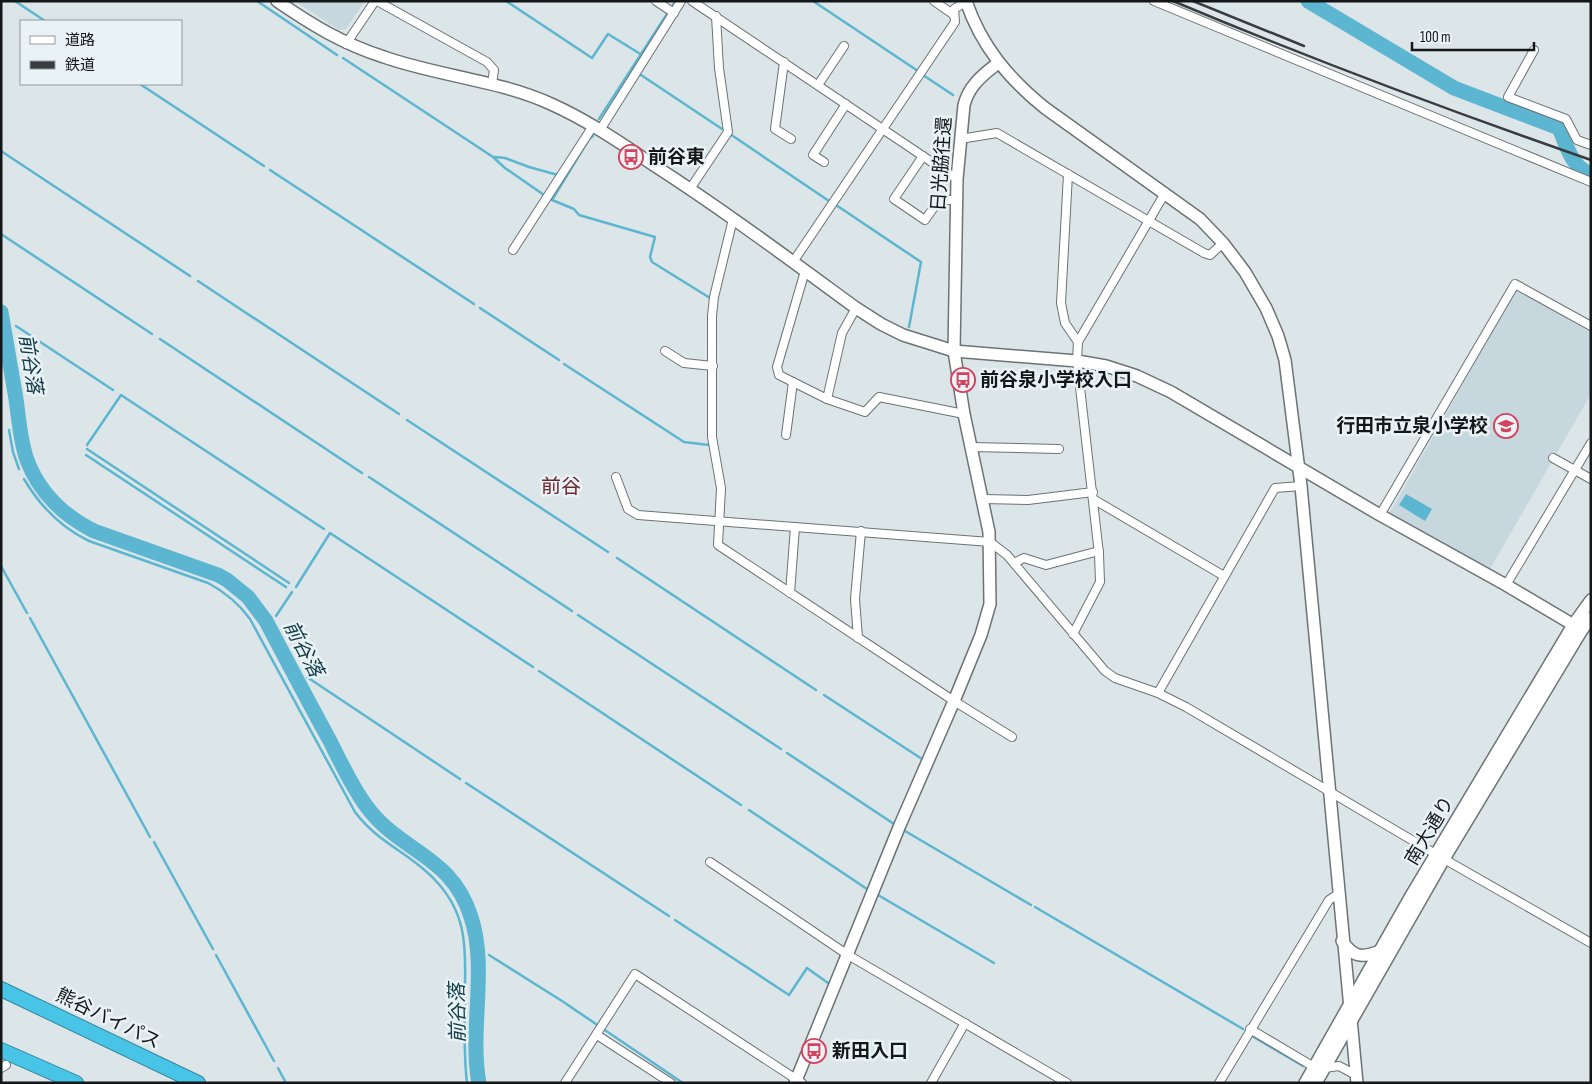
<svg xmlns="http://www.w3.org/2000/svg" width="1592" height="1084" font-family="'Sofia Sans Condensed','Noto Sans JP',sans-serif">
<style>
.built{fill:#c6d8dd}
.water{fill:#5cb6d1}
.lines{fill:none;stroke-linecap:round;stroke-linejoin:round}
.stream{stroke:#5cb6d1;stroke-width:2.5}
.river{stroke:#5cb6d1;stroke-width:15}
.street-casing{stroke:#6b7375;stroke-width:10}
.secondary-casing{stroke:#6b7375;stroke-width:14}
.highway-casing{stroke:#35879e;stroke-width:16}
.street{stroke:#fff;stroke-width:8}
.secondary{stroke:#fff;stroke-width:11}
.highway{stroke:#47c4e6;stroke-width:14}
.rail{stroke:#383c3e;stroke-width:2.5}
.labels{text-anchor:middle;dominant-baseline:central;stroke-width:5;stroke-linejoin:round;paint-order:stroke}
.poi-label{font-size:19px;font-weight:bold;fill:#141718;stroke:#e9f2f5;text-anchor:start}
.street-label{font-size:19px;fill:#141718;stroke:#e9f2f5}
.water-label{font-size:20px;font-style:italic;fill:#133c48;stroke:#e9f2f5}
.neighbourhood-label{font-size:20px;fill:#6e2832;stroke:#e9f2f5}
</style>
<rect width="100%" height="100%" fill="#dce5e8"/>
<!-- built -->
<g class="built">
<path d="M295,1H365L346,29L339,30Z"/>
<path d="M1517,289L1591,333V394L1490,569L1389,514Z"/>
</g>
<!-- water -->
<path class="water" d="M1406,494L1432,509L1425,521L1399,505Z"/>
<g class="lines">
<!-- stream -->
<g class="stream">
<path d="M15,1L45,21"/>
<path d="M257,1L337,55"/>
<path d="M506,1L592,58L608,34L642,55"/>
<path d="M813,1L918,71"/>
<path d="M672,7L675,1"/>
<path d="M343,58L493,157L505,168L544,195"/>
<path d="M641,75L722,129"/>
<path d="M923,75L953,95"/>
<path d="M140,84L264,166"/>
<path d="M599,119L667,14"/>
<path d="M730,134L829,201"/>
<path d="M593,136L589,139L552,200L574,209L579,215L655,237L650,257L652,262L710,298"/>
<path d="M1,151L190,276"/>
<path d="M495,157L505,158L529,167L558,175"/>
<path d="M270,170L474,304"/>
<path d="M836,205L921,262L909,327"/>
<path d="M1,234L152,334"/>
<path d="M198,281L399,414"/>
<path d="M480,308L559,360"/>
<path d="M16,326L113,390"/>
<path d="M160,339L362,473"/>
<path d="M564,364L684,442L709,445"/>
<path d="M407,420L608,552"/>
<path d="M9,430L13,452L19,469"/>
<path d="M87,445L121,395L324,529"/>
<path d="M87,449L289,583"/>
<path d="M86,455L286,587"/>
<path d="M369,477L572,611"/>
<path d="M24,479C40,506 60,527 89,541L208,583C225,592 239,604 250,619L355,812C379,844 412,854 436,881C465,912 466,943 465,984C465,1016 463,1050 467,1083"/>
<path d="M617,558L816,690"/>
<path d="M1,566L27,613"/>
<path d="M296,587L330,533L533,667"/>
<path d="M578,615L781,749"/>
<path d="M276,616L292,592"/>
<path d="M30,618L150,837"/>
<path d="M539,671L741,805"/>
<path d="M307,677L460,779"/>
<path d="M824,695L922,759"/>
<path d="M787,753L894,824"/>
<path d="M466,783L669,916"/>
<path d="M749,810L867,889"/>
<path d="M905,831L1031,905"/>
<path d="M154,842L213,949"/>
<path d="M878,895L994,963"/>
<path d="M1035,907L1243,1029"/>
<path d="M675,920L789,995L807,968L828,983"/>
<path d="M216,955L274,1061"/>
<path d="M489,955L562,1001L683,1083"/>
<path d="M1252,1036L1303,1066"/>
<path d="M278,1068L286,1083"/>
</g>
<!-- river -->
<g class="river">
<path d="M1308,1L1454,88L1559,128C1567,146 1571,167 1591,174"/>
<path d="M1,312C6,341 11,370 16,399C19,419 20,441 27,460C39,492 64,516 94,531L218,575L227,580L248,597L266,621C287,661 308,701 330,741C341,763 352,787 367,807C401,853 452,855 471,917C488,968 469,1030 479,1083"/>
</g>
<defs>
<g id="street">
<path d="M377,1L487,62L494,70L492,84"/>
<path d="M656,1L674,13"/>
<path d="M692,1L957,179"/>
<path d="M934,1L954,15"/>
<path d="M1154,1L1591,182"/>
<path d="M346,44L375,1"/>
<path d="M1534,50L1508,97L1566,119L1577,140L1591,145"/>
<path d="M784,62L775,129L791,139"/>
<path d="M818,85L844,46"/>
<path d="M600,130L681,1"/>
<path d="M960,139L997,133L1204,253L1210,255L1223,243"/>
<path d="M923,156L894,199L925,220L939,200H957"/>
<path d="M824,162L813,155L846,104"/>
<path d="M1068,174L1061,303L1065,323L1078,342"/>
<path d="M690,189L728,132L719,68L716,16"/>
<path d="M733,219L714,297L712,316V437L721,488L718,545L954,701L1012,737"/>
<path d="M513,250L593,126"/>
<path d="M793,262L955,22L954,9L966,2"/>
<path d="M805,271L777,367L779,375L827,399L865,412L879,397L964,414"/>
<path d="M665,351L684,363L713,366"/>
<path d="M827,399L842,333L856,308"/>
<path d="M786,435L793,382"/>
<path d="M971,447L1059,449"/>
<path d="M1553,458L1591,479"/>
<path d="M616,477L628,509L638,515L990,542L1007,555L1105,671L1115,678L1158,693L1186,707L1444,859L1591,943"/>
<path d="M982,499L1028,500L1093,492"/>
<path d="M1093,499L1224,576"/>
<path d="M1380,515L1515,284L1591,326"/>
<path d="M1014,563L1024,558L1046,565L1099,551"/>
<path d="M1506,585L1591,443"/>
<path d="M790,593L795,527"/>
<path d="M1073,634L1100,582L1099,554L1077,361L1078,342L1165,193"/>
<path d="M858,638L855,599L861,531"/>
<path d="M1158,693L1275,488L1301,486"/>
<path d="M710,862L848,955L1067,1083"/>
<path d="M1250,1029L1314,1067"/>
<path d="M597,1035L671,1083"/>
<path d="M1,1068L6,1065"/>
<path d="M1324,1068L1339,1066L1356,1075"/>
<path d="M565,1083L635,974L802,1083"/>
<path d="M931,1083L965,1023"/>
<path d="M1219,1083L1329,900L1338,894"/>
</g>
<g id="secondary">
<path d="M277,1C312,25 343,44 384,57C438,76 498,80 551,104C587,120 619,142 652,164C722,209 789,259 856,308L881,324L903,335L954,351L1077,361L1106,366L1137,376L1171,392L1380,515L1506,585L1582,630"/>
<path d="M966,1C981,46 1009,79 1045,108L1200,219L1223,243L1245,272L1266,308L1278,336L1285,360L1301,486L1357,1083"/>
<path d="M1342,941C1354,958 1362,958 1380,951"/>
<path d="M795,1083L900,825L954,701L981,635L990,604L989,532L964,414L954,351L957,179L964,105C969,85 983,75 998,63"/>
<path d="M1305,1083L1412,894L1573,625L1591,600"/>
<path d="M1316,1083L1444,859L1582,630L1591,618"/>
</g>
<g id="highway">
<path d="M1,989L198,1083"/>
<path d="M1,1050L76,1083"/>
</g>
</defs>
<!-- street casing -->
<use href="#street" class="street-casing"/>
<!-- secondary casing -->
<use href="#secondary" class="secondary-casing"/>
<!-- highway casing -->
<use href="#highway" class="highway-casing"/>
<!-- street -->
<use href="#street" class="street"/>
<!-- secondary -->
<use href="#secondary" class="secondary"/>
<!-- highway -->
<use href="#highway" class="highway"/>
<!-- rail -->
<g class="rail">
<path d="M1173,1C1311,59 1450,111 1591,160"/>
<path d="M1193,1L1304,46"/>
</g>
</g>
<!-- icons -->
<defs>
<symbol id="bus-ring" viewBox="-11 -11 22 22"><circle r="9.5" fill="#e9f2f5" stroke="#d3435d" stroke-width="1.5"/><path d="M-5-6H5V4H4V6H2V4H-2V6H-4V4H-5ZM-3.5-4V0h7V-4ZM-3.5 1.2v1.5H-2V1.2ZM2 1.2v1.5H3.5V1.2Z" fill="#d3435d"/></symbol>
<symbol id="school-ring" viewBox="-11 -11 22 22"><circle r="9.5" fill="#e9f2f5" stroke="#d3435d" stroke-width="1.5"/><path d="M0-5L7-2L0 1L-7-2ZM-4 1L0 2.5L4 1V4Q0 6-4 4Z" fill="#d3435d"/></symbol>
</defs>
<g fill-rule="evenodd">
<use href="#bus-ring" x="617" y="143" width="28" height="28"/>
<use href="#bus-ring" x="949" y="366" width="28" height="28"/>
<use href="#school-ring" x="1492" y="412" width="28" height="28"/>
<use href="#bus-ring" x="800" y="1037" width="28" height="28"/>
</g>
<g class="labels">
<!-- poi labels -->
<g class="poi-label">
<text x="648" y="157">前谷東</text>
<text x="980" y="380">前谷泉小学校入口</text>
<text x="1488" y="426" text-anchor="end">行田市立泉小学校</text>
<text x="832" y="1051">新田入口</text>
</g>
<!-- street labels -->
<g class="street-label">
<text transform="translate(942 164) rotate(-86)">日光脇往還</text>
<text transform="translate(1430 831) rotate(-59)">南大通り</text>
<text transform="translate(108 1019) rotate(26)">熊谷バイパス</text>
</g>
<!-- water labels -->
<g class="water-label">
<text transform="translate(30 364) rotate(81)">前谷落</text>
<text transform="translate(303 649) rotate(62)">前谷落</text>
<text transform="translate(458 1013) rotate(-91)">前谷落</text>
</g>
<!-- neighbourhood labels -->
<g class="neighbourhood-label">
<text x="561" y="487">前谷</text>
</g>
</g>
<!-- border -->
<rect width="1592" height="1084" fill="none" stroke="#141718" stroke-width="5"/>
<!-- legend -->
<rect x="20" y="20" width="162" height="65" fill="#e9f2f5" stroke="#949a9d"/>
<rect x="30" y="36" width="25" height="8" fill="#ffffff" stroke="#949a9d"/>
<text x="65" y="45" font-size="15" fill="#141718">道路</text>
<rect x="30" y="61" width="25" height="8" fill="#383c3e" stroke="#949a9d"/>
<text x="65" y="70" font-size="15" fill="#141718">鉄道</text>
<!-- scale -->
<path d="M1412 42v8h122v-8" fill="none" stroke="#141718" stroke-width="2.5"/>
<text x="1420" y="42" font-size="15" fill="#141718" stroke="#e9f2f5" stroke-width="4" paint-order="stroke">100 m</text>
</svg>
